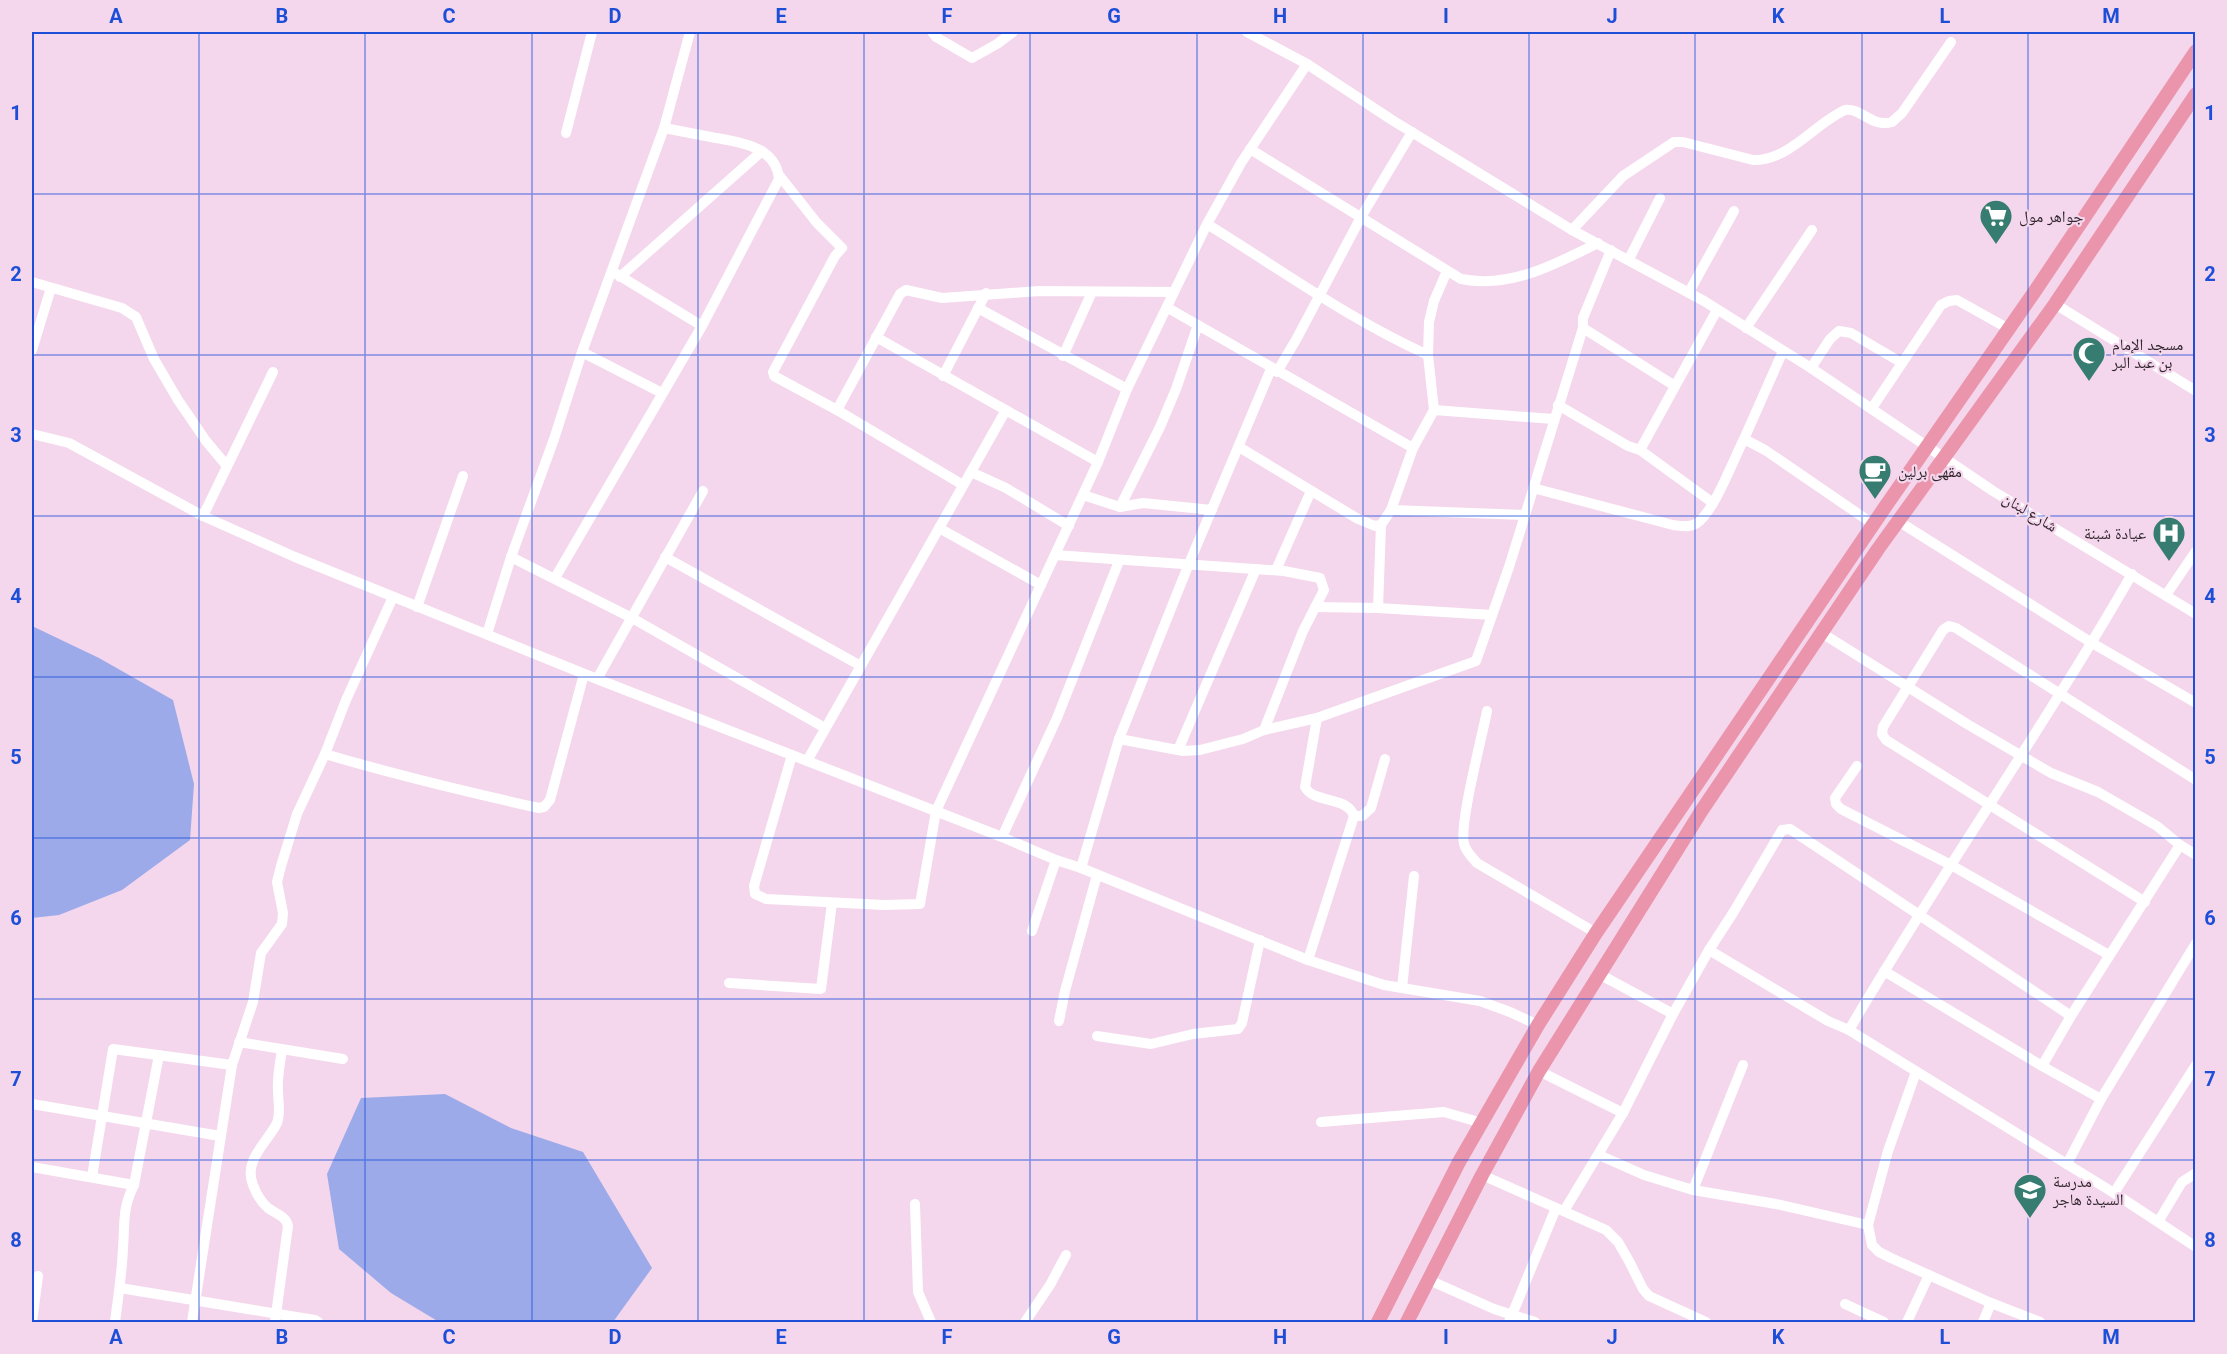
<svg xmlns="http://www.w3.org/2000/svg" width="2227" height="1354" font-family="Roboto,'Noto Naskh Arabic',sans-serif">
<style>
.water{fill:#9caae9}
.lines{fill:none;stroke-linecap:round;stroke-linejoin:round}
.minor{stroke:#fff;stroke-width:10}
.major{stroke:#ea95ac;stroke-width:14}
.grid{fill:none;stroke:#1d4ed8;stroke-width:1.5;stroke-opacity:0.55}
.labels{text-anchor:middle;dominant-baseline:central;stroke-width:4.5;stroke-linejoin:round;paint-order:stroke}
.poi-label{font-size:16px;fill:#30252d;stroke:#f4d7ec;text-anchor:start}
.street-label{font-size:16px;fill:#30252d;stroke:#f4d7ec}
.neatline{fill:none;stroke:#1d4ed8;stroke-width:2}
.grid-label{font-size:20px;text-anchor:middle;font-weight:bold;fill:#1d4ed8}
</style>
<rect width="100%" height="100%" fill="#f4d7ec"/>
<!-- water -->
<g class="water">
<path d="M32,626L99,658L173,700L194,784L190,840L122,890L59,915L32,918Z"/>
<path d="M445,1094L511,1128L583,1152L652,1268L613,1322H439L391,1293L339,1249L327,1174L361,1098Z"/>
</g>
<g class="lines">
<!-- minor -->
<g class="minor">
<path d="M932,32L936,37L972,58L997,44L1013,32"/>
<path d="M1247,32L1307,64L1392,120L1572,230L1704,301L1811,368L1993,491L2196,614"/>
<path d="M566,133L592,32"/>
<path d="M1250,149L1461,279C1510,289 1556,264 1598,243"/>
<path d="M779,175L817,223L842,248L835,256L773,372L774,376L837,410L963,485"/>
<path d="M1207,224C1280,269 1350,320 1428,355"/>
<path d="M1572,230L1623,176L1674,142H1683L1753,160C1789,161 1814,124 1845,110C1863,108 1871,128 1892,122L1902,113L1951,42"/>
<path d="M1629,259L1660,198"/>
<path d="M615,273L702,326"/>
<path d="M620,277L762,151"/>
<path d="M32,282L122,308L136,317L154,359L178,400L206,441L227,466"/>
<path d="M1689,292L1734,211"/>
<path d="M2055,304L2196,391"/>
<path d="M978,308L1127,389"/>
<path d="M1168,308L1413,448"/>
<path d="M1583,328L1675,386"/>
<path d="M1746,328L1812,230"/>
<path d="M876,337L1098,462"/>
<path d="M32,350L51,288"/>
<path d="M582,352L662,393"/>
<path d="M1063,356L1092,292"/>
<path d="M1811,368L1830,339L1839,331L1851,333L1902,363"/>
<path d="M1277,372L1297,338L1361,217L1412,132"/>
<path d="M943,376L986,293"/>
<path d="M1558,405L1628,446L1640,450L1717,310"/>
<path d="M1872,408L1941,305L1949,301L1957,300L2009,329"/>
<path d="M837,410L900,294L906,290L942,298L1039,291L1174,292"/>
<path d="M1434,410L1553,419"/>
<path d="M32,434L69,443L203,516L295,557L597,679L1002,837L1056,860L1081,868L1308,960L1384,985L1480,1001L1510,1012L1538,1025"/>
<path d="M1744,439L1783,351"/>
<path d="M1239,447L1358,519L1375,526L1381,525"/>
<path d="M1640,450L1713,503"/>
<path d="M971,472L1006,488L1069,526"/>
<path d="M1533,488L1673,525C1681,526 1690,528 1697,523C1714,512 1734,458 1744,439L1765,450L1873,524"/>
<path d="M1083,495L1120,507L1143,503L1212,510"/>
<path d="M1120,507L1160,427L1176,389L1198,325"/>
<path d="M1391,510L1525,515"/>
<path d="M203,516L273,372"/>
<path d="M1898,521L2092,643L2196,703"/>
<path d="M939,528L1041,585"/>
<path d="M1055,555L1284,571L1320,578L1324,590L1303,631L1264,730"/>
<path d="M511,557L632,618L825,728"/>
<path d="M665,557L861,666"/>
<path d="M1276,570L1311,491"/>
<path d="M555,578L702,326L779,179C776,145 737,142 711,137C695,134 680,131 664,128"/>
<path d="M2166,595L2196,551"/>
<path d="M417,607L463,476"/>
<path d="M1315,607L1378,608L1492,615"/>
<path d="M1378,608L1381,525L1391,510L1413,448L1434,410L1428,355L1429,322L1434,301L1447,271"/>
<path d="M1820,632L1967,724L2051,773L2098,792L2157,826L2180,845L2196,855"/>
<path d="M487,634L511,557L554,439L582,352L664,128L690,32"/>
<path d="M597,679L703,491"/>
<path d="M1487,711C1482,737 1459,824 1464,844C1466,852 1472,857 1477,863L1596,933"/>
<path d="M1119,739L1183,751L1200,750L1243,739L1264,730L1317,718L1476,661L1509,567L1583,328V318L1611,250"/>
<path d="M1178,750L1256,569"/>
<path d="M325,754C396,775 467,792 539,808L544,807L550,800L584,674"/>
<path d="M792,755L754,886L755,894L766,899L884,905L920,904L936,811L1098,462L1127,389L1207,224L1241,163L1307,64"/>
<path d="M807,761L1006,410"/>
<path d="M1857,766L1835,798L1836,804L1841,809L1951,865L2109,955"/>
<path d="M1354,816H1362L1371,808L1385,759"/>
<path d="M1002,837L1057,718L1119,561"/>
<path d="M1081,868L1119,739L1188,566L1271,369"/>
<path d="M2145,902L1886,740L1882,734L1883,727L1943,630L1949,626L1956,628L2196,780"/>
<path d="M1032,931L1056,860"/>
<path d="M1709,950L1828,1021L1849,1030L2114,1193L2196,1247"/>
<path d="M1308,960L1354,816C1346,795 1314,804 1305,787L1317,718"/>
<path d="M1599,974L1673,1014"/>
<path d="M729,983L821,989L832,903"/>
<path d="M1402,988L1414,876"/>
<path d="M2071,1016L2180,845"/>
<path d="M1059,1021L1065,991L1097,875"/>
<path d="M1849,1030C1940,875 2043,729 2132,574"/>
<path d="M1097,1036L1151,1044L1193,1034L1238,1029L1242,1023L1260,940"/>
<path d="M239,1042L343,1059"/>
<path d="M2042,1066L2101,1099"/>
<path d="M1539,1071L1623,1113"/>
<path d="M1916,1072L1888,1151L1868,1225L1872,1245L1879,1252L1891,1258L1991,1303L2040,1322"/>
<path d="M32,1104L220,1136"/>
<path d="M1321,1122L1444,1112L1482,1123"/>
<path d="M1599,1155L1644,1175L1693,1190L1776,1204L1868,1225"/>
<path d="M2067,1164L2101,1099L2196,943"/>
<path d="M32,1167L134,1185"/>
<path d="M1482,1175L1606,1230L1618,1242L1629,1261L1643,1289L1649,1296L1706,1322"/>
<path d="M92,1177L113,1049L232,1065"/>
<path d="M1693,1190L1743,1065"/>
<path d="M2114,1193L2196,1065"/>
<path d="M915,1204L918,1292L931,1322"/>
<path d="M1564,1211L1623,1113L1673,1014L1709,950L1733,913L1782,830L1790,829L2071,1016L2042,1066L1884,971"/>
<path d="M2158,1222L2182,1182L2196,1173"/>
<path d="M1429,1280L1494,1309L1535,1322"/>
<path d="M120,1288L315,1320L318,1322"/>
<path d="M1845,1304L1884,1322"/>
<path d="M32,1322L38,1276"/>
<path d="M115,1322C118,1298 122,1273 123,1248C125,1222 122,1209 134,1185L159,1055"/>
<path d="M192,1322L232,1065L253,1002L261,953L282,924L283,913L277,882L281,866L297,814L325,754L346,700L393,597"/>
<path d="M275,1322L288,1226C286,1216 276,1214 268,1208C262,1203 256,1193 253,1185C243,1160 267,1143 277,1123C281,1113 278,1102 278,1091C277,1077 280,1063 282,1050"/>
<path d="M1025,1322L1050,1285L1066,1255"/>
<path d="M1509,1322L1556,1208"/>
<path d="M1907,1322L1929,1275"/>
<path d="M1983,1322L1991,1303"/>
</g>
<!-- major -->
<g class="major">
<path d="M1378,1322L1459,1162L1538,1025L1596,933L1883,510L2035,291L2196,51"/>
<path d="M1407,1322L1482,1175L1539,1071L1702,810L1878,549L2055,304L2196,94"/>
</g>
</g>
<!-- grid -->
<path class="grid" d="M199,32V1322M365,32V1322M532,32V1322M698,32V1322M864,32V1322M1030,32V1322M1197,32V1322M1363,32V1322M1529,32V1322M1695,32V1322M1862,32V1322M2028,32V1322M32,194H2196M32,355H2196M32,516H2196M32,677H2196M32,838H2196M32,999H2196M32,1160H2196"/>
<!-- icons -->
<defs>
<symbol id="supermarket-pin" viewBox="-11 -11 22 30"><path d="M0 17L-7.5 6A9.5 9.5 0 1 1 7.5 6Z" fill="#377c71" stroke="#f4d7ec"/><path d="M-6-5.5h2.5l.6 2H6L4.5 2H-2.5L-4.4-4H-6ZM-1.5 3.2a1.3 1.3 0 1 0 .1 0ZM3 3.2a1.3 1.3 0 1 0 .1 0Z" fill="#fff"/></symbol>
<symbol id="mosque-pin" viewBox="-11 -11 22 30"><path d="M0 17L-7.5 6A9.5 9.5 0 1 1 7.5 6Z" fill="#377c71" stroke="#f4d7ec"/><path d="M3.5-4.9A6 6 0 1 0 3.5 4.9A5 5 0 1 1 3.5-4.9Z" fill="#fff"/></symbol>
<symbol id="cafe-pin" viewBox="-11 -11 22 30"><path d="M0 17L-7.5 6A9.5 9.5 0 1 1 7.5 6Z" fill="#377c71" stroke="#f4d7ec"/><path d="M-5.5-4.5H6V0H3Q3 3.5 0 3.5H-2.5Q-5.5 3.5-5.5 0ZM3-3.2v2h1.7v-2ZM-6 4.5H4V6H-6Z" fill="#fff"/></symbol>
<symbol id="hospital-pin" viewBox="-11 -11 22 30"><path d="M0 17L-7.5 6A9.5 9.5 0 1 1 7.5 6Z" fill="#377c71" stroke="#f4d7ec"/><path d="M-5-5h3v3.5h4V-5h3V5h-3V1.5h-4V5h-3Z" fill="#fff"/></symbol>
<symbol id="school-pin" viewBox="-11 -11 22 30"><path d="M0 17L-7.5 6A9.5 9.5 0 1 1 7.5 6Z" fill="#377c71" stroke="#f4d7ec"/><path d="M0-5L7-2L0 1L-7-2ZM-4 1L0 2.5L4 1V4Q0 6-4 4Z" fill="#fff"/></symbol>
</defs>
<g fill-rule="evenodd">
<use href="#supermarket-pin" x="1977" y="197" width="38" height="52"/>
<use href="#mosque-pin" x="2070" y="334" width="38" height="52"/>
<use href="#cafe-pin" x="1856" y="452" width="38" height="52"/>
<use href="#hospital-pin" x="2150" y="514" width="38" height="52"/>
<use href="#school-pin" x="2011" y="1171" width="38" height="52"/>
</g>
<g class="labels">
<!-- poi labels -->
<g class="poi-label">
<text x="2019" y="216">جواهر مول</text>
<text x="2112" y="344">مسجد الإمام<tspan x="2112" dy="18">بن عبد البر</tspan></text>
<text x="1898" y="471">مقهى برلين</text>
<text x="2146" y="533" text-anchor="end">عيادة شبنة</text>
<text x="2053" y="1181">مدرسة<tspan x="2053" dy="18">السيدة هاجر</tspan></text>
</g>
<!-- street labels -->
<g class="street-label">
<text transform="translate(2030 512) rotate(31)">شارع لبنان</text>
</g>
</g>
<!-- border -->
<rect width="2227" height="1354" fill="none" stroke="#f4d7ec" stroke-width="66"/>
<rect x="33" y="33" width="2161" height="1288" class="neatline"/>
<g class="grid-label">
<text x="116" y="23">A</text>
<text x="282" y="23">B</text>
<text x="449" y="23">C</text>
<text x="615" y="23">D</text>
<text x="781" y="23">E</text>
<text x="947" y="23">F</text>
<text x="1114" y="23">G</text>
<text x="1280" y="23">H</text>
<text x="1446" y="23">I</text>
<text x="1612" y="23">J</text>
<text x="1778" y="23">K</text>
<text x="1945" y="23">L</text>
<text x="2111" y="23">M</text>
<text x="16" y="120">1</text>
<text x="2210" y="120">1</text>
<text x="16" y="281">2</text>
<text x="2210" y="281">2</text>
<text x="16" y="442">3</text>
<text x="2210" y="442">3</text>
<text x="16" y="603">4</text>
<text x="2210" y="603">4</text>
<text x="16" y="764">5</text>
<text x="2210" y="764">5</text>
<text x="16" y="925">6</text>
<text x="2210" y="925">6</text>
<text x="16" y="1086">7</text>
<text x="2210" y="1086">7</text>
<text x="16" y="1247">8</text>
<text x="2210" y="1247">8</text>
<text x="116" y="1344">A</text>
<text x="282" y="1344">B</text>
<text x="449" y="1344">C</text>
<text x="615" y="1344">D</text>
<text x="781" y="1344">E</text>
<text x="947" y="1344">F</text>
<text x="1114" y="1344">G</text>
<text x="1280" y="1344">H</text>
<text x="1446" y="1344">I</text>
<text x="1612" y="1344">J</text>
<text x="1778" y="1344">K</text>
<text x="1945" y="1344">L</text>
<text x="2111" y="1344">M</text>
</g>
</svg>
